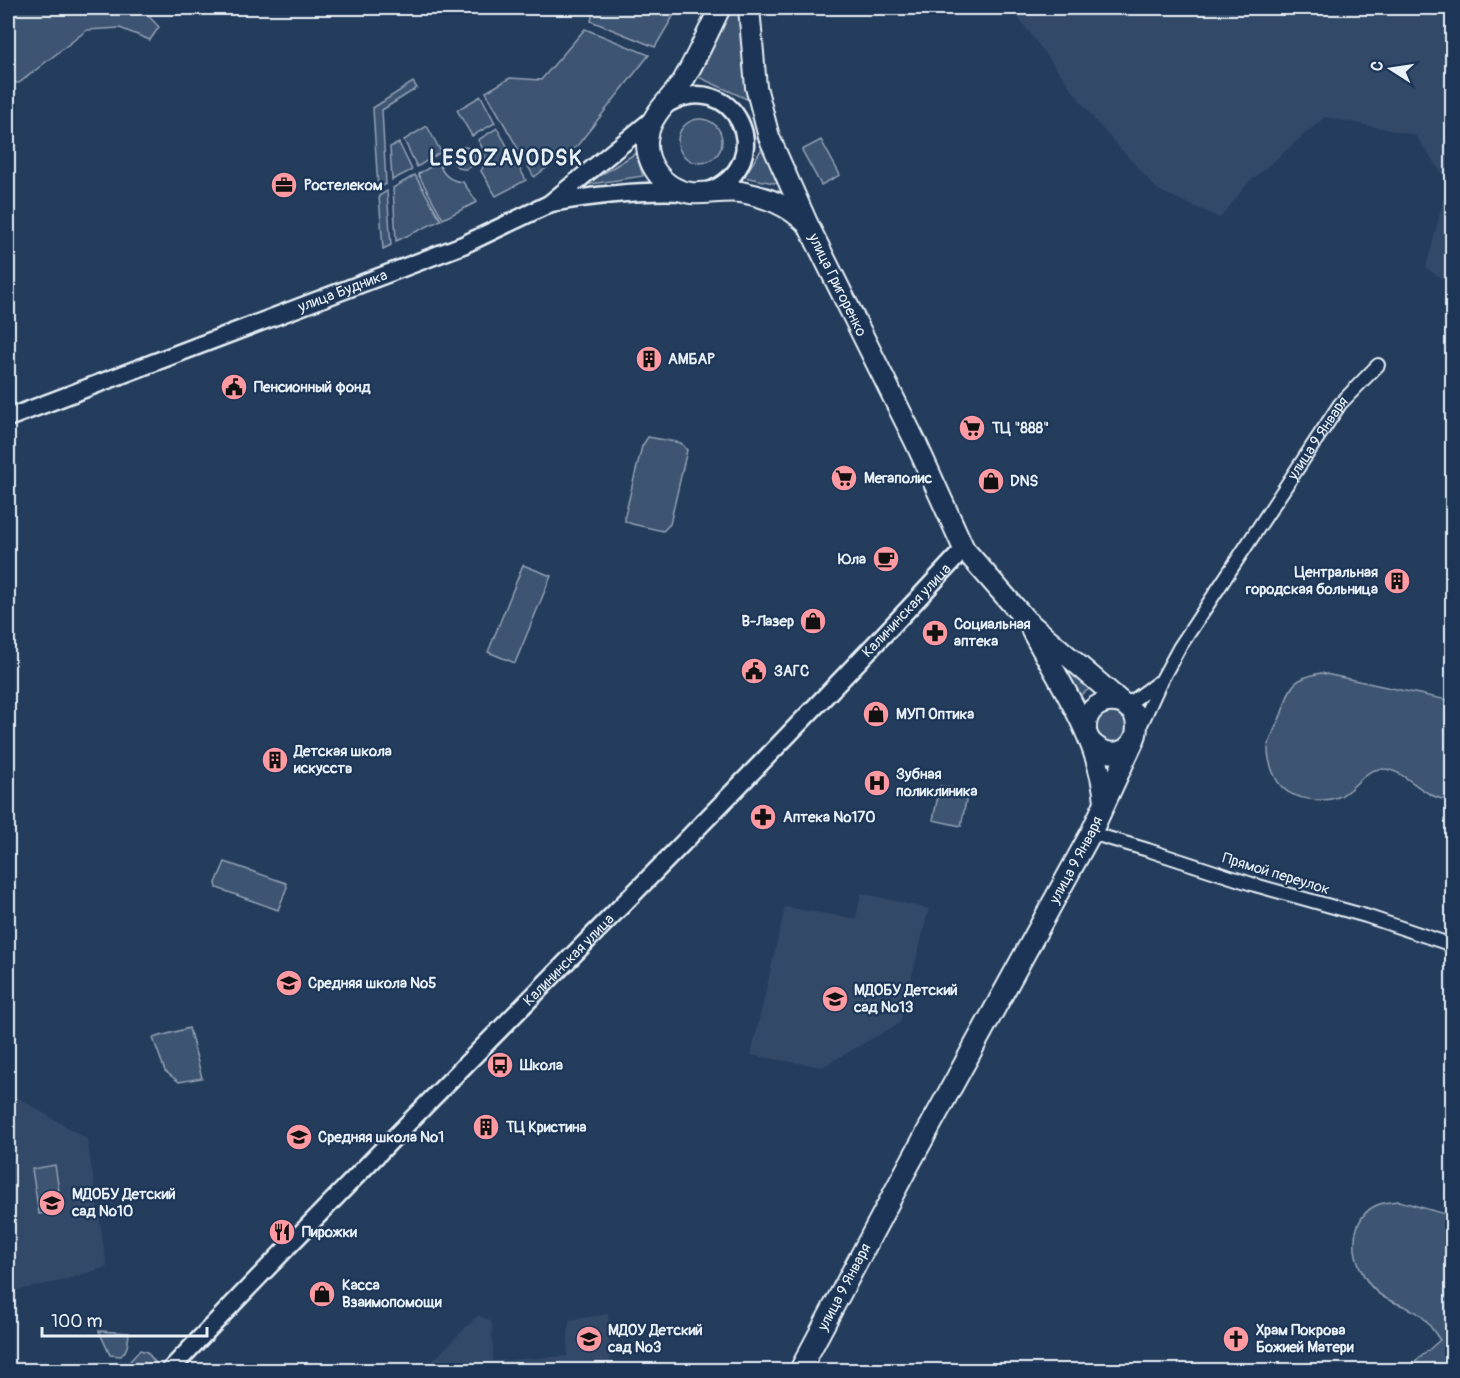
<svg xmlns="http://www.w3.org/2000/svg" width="1460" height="1378" font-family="Pangolin,sans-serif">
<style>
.built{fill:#334a68}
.green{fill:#3e5472;stroke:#93a2b5;stroke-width:1.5}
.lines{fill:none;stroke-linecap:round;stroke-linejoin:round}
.street-casing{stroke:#e8f1f8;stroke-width:16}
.secondary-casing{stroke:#e8f1f8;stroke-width:21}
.primary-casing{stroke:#e8f1f8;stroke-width:24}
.street{stroke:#1d3557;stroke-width:12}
.secondary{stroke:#1d3557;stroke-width:16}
.primary{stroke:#1d3557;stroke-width:20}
.labels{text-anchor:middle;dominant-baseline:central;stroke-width:4.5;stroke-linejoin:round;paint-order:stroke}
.poi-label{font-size:15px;font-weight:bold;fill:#e8f1f8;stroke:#1d3557;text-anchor:start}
.street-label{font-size:15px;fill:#e8f1f8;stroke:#1d3557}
.district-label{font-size:21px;font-weight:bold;letter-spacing:1.5px;fill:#e8f1f8;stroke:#1d3557}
</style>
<rect width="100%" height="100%" fill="#253d5d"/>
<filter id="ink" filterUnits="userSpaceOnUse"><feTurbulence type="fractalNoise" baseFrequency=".0167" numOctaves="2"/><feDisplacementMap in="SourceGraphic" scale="12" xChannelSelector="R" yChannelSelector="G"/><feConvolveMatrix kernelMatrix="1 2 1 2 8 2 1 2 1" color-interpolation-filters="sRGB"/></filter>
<g filter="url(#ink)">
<!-- built -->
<g class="built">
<path d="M1011,8H1452V286L1426,268L1448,182L1415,135L1325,117L1248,183L1220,218L1158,190L1097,123Z"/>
<path d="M861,893L929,909L900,1023L822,1067L751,1055L785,907L856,919Z"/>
<path d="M8,1092L87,1139L107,1267L61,1281L8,1292Z"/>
<path d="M608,1314L611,1370H424L478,1315L492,1322L493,1361L567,1356L569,1320Z"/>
</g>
<!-- green -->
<g class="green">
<path d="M8,8H141L159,27L150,40L120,28L87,30L19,83L8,82Z"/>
<path d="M594,8H678L655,47L591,21Z"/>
<path d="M729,8H745L749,100L696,76Z"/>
<path d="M585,29L649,55L577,146L534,177L486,92L510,78L541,80Z"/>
<path d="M413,82L417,88L382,110L386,184L378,189L373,108Z"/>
<path d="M481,96L495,123L472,136L457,110Z"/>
<circle cx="700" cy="141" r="22"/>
<path d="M427,126L441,152L417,167L404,140Z"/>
<path d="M497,128L526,180L496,196L481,171C488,160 485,151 478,140Z"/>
<path d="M821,140L840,175L821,185L802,150Z"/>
<path d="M766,142L784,185L744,177Z"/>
<path d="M399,143L412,170L392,180L390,147Z"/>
<circle cx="464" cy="158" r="11"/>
<path d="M636,153L643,176L585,185Z"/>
<path d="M439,162C442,175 450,181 463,182L477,202L443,219L418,174Z"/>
<path d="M415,175L441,220L396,241L393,188Z"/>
<path d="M387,191L391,245L383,249L379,196Z"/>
<path d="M648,437L681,443L687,450L670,524L663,531L632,524L625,521V515L642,446Z"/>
<path d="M523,565L551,576L515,663L488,652Z"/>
<path d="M1051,648L1092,687L1078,697Z"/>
<path d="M1321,673L1452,701V800C1424,801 1406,769 1383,769C1363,768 1355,791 1338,797C1323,803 1294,800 1282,787C1274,779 1268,761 1268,749C1269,739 1277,725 1281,715C1291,688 1289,679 1321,673Z"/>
<path d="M1110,711C1124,713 1128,722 1127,735L1116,746L1096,739L1095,721L1104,713Z"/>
<path d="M940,786L968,791L961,826L933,820Z"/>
<path d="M225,862L286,883L287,887L278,910L217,888L216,883Z"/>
<path d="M189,1028L202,1078L179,1082L165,1071L153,1038Z"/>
<path d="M55,1165L62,1211L39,1214L32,1169Z"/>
<path d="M1399,1201L1452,1216V1370H1406L1440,1340C1434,1332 1427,1320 1419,1314C1409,1307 1396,1304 1385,1298C1363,1285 1348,1251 1358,1225C1366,1206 1380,1202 1399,1201Z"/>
<path d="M99,1331L129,1333C128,1342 128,1350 121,1356L110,1355Z"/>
<path d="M140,1350L147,1352L158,1366L154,1370H122Z"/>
</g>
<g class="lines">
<defs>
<g id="street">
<path d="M1121,703L1134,700L1157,683"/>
<path id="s1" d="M1139,729L1161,681L1179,648L1340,404L1378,365"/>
<path d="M1091,833L1148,850L1255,885L1366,916L1452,945"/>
</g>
<g id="secondary">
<path d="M665,105C735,64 780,163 709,191"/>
<path d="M552,203C596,195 640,190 685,192"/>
<path id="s2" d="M8,418L463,245L549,204L654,118"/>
<path id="s3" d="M170,1370C431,1093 705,829 964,549"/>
</g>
<g id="primary">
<path d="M720,8C708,32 697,57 683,81C672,98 652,113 648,134C642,161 663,190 691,193C708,194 724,190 741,192C766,197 788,205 806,223"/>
<path id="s4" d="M749,8L756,87L769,137L808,225L916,443L964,549L1026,620L1134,713C1147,746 1113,767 1090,741"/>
<path d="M1032,631C1061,685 1099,739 1105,801"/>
<path d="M1086,731C1084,710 1101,698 1121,703"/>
<path id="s5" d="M800,1370L905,1172L1091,833L1133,742"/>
</g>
</defs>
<!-- street casing -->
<use href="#street" class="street-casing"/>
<!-- secondary casing -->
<use href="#secondary" class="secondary-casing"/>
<!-- primary casing -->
<use href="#primary" class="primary-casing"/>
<!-- street -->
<use href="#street" class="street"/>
<!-- secondary -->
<use href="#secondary" class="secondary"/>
<!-- primary -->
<use href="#primary" class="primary"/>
</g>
</g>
<!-- icons -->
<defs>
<symbol id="office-disc" viewBox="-11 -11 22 22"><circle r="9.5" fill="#ff9aa2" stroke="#1d3557"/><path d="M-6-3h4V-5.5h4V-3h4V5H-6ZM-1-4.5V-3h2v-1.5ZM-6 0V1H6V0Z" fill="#111"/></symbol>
<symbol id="building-disc" viewBox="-11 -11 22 22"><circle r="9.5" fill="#ff9aa2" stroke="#1d3557"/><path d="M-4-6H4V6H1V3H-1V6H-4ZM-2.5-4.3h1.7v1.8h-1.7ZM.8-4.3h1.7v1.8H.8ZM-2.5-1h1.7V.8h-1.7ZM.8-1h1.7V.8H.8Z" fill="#111"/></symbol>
<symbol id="civic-disc" viewBox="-11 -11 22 22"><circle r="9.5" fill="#ff9aa2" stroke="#1d3557"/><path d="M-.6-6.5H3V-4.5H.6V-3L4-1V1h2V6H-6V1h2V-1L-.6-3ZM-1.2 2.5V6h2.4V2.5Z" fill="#111"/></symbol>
<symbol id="supermarket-disc" viewBox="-11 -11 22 22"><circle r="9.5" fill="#ff9aa2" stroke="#1d3557"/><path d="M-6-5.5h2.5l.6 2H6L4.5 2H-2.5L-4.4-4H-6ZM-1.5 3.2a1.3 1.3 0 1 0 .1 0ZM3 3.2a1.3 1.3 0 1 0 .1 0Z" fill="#111"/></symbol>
<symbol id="shop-disc" viewBox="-11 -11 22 22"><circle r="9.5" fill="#ff9aa2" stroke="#1d3557"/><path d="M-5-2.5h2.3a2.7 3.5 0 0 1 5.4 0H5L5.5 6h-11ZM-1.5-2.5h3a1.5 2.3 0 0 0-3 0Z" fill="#111"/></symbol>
<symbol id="cafe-disc" viewBox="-11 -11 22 22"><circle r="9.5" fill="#ff9aa2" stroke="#1d3557"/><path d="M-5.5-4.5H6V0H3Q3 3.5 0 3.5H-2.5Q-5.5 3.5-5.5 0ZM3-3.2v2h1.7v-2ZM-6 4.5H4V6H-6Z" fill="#111"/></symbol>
<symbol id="pharmacy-disc" viewBox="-11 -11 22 22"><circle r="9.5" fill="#ff9aa2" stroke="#1d3557"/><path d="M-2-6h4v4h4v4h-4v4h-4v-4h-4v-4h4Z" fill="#111"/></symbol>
<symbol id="hospital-disc" viewBox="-11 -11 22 22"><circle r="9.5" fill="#ff9aa2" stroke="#1d3557"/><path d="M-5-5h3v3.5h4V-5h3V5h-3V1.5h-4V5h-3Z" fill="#111"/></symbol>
<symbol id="school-disc" viewBox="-11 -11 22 22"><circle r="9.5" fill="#ff9aa2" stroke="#1d3557"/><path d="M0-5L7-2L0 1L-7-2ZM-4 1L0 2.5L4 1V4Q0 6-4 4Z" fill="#111"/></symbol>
<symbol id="bus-disc" viewBox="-11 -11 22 22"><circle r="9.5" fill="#ff9aa2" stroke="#1d3557"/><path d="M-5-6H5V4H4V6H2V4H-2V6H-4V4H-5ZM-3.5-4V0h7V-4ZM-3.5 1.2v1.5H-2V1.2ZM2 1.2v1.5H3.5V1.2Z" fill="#111"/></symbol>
<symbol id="restaurant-disc" viewBox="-11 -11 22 22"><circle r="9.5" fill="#ff9aa2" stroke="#1d3557"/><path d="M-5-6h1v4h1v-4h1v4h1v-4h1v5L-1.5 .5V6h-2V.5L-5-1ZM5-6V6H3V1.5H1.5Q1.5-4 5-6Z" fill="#111"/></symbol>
<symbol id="church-disc" viewBox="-11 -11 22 22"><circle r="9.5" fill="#ff9aa2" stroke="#1d3557"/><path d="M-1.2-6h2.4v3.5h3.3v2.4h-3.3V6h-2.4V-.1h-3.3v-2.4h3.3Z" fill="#111"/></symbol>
</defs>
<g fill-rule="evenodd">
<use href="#office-disc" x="269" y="170" width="30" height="30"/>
<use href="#building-disc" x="634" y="344" width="30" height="30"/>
<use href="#civic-disc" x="219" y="372" width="30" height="30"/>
<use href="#supermarket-disc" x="957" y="413" width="30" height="30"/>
<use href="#supermarket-disc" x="829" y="463" width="30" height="30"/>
<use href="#shop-disc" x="976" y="466" width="30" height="30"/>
<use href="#cafe-disc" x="871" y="544" width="30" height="30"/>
<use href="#building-disc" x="1382" y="566" width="30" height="30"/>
<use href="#shop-disc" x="798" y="606" width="30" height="30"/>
<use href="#pharmacy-disc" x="920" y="618" width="30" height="30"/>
<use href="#civic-disc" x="739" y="656" width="30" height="30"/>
<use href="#shop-disc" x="861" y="699" width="30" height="30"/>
<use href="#building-disc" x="260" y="745" width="30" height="30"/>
<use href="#hospital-disc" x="862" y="768" width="30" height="30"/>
<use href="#pharmacy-disc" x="748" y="802" width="30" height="30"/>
<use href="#school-disc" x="274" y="968" width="30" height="30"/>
<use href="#school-disc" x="820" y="984" width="30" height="30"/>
<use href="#bus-disc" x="485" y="1050" width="30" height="30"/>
<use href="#building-disc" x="471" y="1112" width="30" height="30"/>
<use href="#school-disc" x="284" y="1122" width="30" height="30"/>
<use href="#school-disc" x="37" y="1188" width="30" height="30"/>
<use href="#restaurant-disc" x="267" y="1217" width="30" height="30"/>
<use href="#shop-disc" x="307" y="1279" width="30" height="30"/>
<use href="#school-disc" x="574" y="1324" width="30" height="30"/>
<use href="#church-disc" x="1221" y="1324" width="30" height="30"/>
</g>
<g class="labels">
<!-- poi labels -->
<g class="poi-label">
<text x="304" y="185">Ростелеком</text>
<text x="668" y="359">АМБАР</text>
<text x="254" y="387">Пенсионный фонд</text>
<text x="992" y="428">ТЦ "888"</text>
<text x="864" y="478">Мегаполис</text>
<text x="1010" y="481">DNS</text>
<text x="866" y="559" text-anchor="end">Юла</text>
<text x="1378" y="572" text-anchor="end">Центральная<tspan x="1378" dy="17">городская больница</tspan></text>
<text x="794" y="621" text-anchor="end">В-Лазер</text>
<text x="954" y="624">Социальная<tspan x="954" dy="17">аптека</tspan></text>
<text x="774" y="671">ЗАГС</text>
<text x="896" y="714">МУП Оптика</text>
<text x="294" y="751">Детская школа<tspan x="294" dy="17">искусств</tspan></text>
<text x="896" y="774">Зубная<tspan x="896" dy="17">поликлиника</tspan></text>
<text x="783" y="817">Аптека №170</text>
<text x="308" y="983">Средняя школа №5</text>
<text x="854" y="990">МДОБУ Детский<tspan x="854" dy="17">сад №13</tspan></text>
<text x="520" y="1065">Школа</text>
<text x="506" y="1127">ТЦ Кристина</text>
<text x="318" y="1137">Средняя школа №1</text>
<text x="72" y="1194">МДОБУ Детский<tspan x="72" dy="17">сад №10</tspan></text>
<text x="302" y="1232">Пирожки</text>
<text x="342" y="1285">Касса<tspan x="342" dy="17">Взаимопомощи</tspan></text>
<text x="608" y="1330">МДОУ Детский<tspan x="608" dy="17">сад №3</tspan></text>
<text x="1256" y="1330">Храм Покрова<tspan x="1256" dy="17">Божией Матери</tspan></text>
</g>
<!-- street labels -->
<g class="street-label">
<text stroke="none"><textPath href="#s4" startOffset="294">улица Григоренко</textPath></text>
<text stroke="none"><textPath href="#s2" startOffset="358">улица Будника</textPath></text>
<text stroke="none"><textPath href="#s1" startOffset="342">улица 9 Января</textPath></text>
<text stroke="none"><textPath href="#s3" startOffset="1058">Калининская улица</textPath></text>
<text stroke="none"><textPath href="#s5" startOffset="580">улица 9 Января</textPath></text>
<text transform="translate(1276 874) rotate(17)">Прямой переулок</text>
<text stroke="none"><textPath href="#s3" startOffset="572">Калининская улица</textPath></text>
<text stroke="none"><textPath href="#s5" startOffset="94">улица 9 Января</textPath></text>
</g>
<!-- district labels -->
<g class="district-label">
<text x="506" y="158">LESOZAVODSK</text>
</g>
</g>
<!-- margin -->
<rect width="1460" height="1378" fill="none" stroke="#1d3557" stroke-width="30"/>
<rect x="15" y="15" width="1430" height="1348" fill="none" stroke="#e8f1f8" stroke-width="2" filter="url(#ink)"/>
<!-- north arrow -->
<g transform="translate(1391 69) rotate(282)" stroke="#1d3557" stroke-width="4.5" paint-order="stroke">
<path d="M0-4.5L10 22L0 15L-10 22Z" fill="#e8f1f8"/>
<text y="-9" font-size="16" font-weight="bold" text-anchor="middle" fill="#e8f1f8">С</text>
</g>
<!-- scale -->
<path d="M42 1327v9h165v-9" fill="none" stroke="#e8f1f8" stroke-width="3"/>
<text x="51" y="1327" font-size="18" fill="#e8f1f8" stroke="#1d3557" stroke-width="4.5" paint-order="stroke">100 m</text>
</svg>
